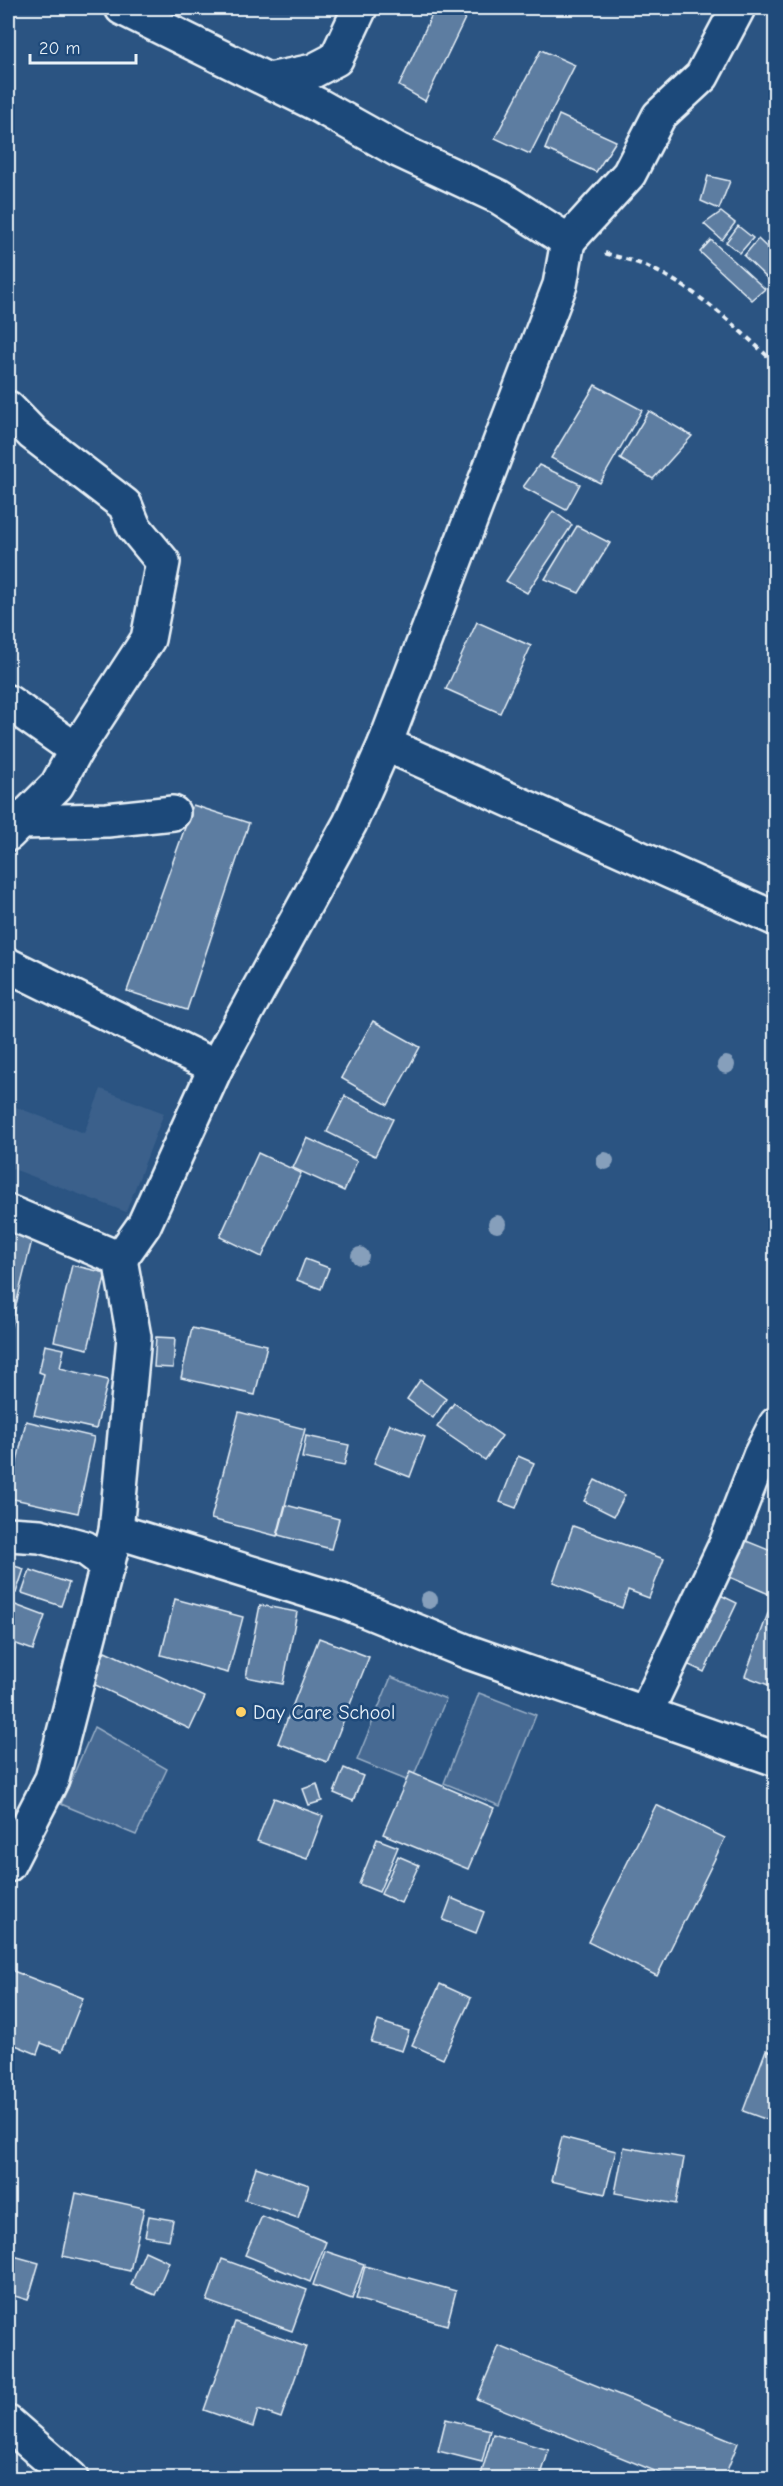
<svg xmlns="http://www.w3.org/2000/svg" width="783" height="2486" font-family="'Comic Neue',sans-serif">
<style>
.built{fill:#3a608b}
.green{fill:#476b93;stroke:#98aec6;stroke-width:1.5}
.building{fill:#5d7da1;stroke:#e8f1f8;stroke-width:1.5}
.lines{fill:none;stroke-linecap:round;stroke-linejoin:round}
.street-casing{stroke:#e8f1f8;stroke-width:38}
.path{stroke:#e8f1f8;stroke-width:4;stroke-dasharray:6 4.5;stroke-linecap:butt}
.street{stroke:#1f4a7a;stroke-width:33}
.tree{fill:#869fbb}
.poi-dot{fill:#ffd166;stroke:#1f4a7a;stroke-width:2}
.labels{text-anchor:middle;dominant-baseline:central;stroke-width:5;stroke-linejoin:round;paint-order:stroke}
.poi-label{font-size:20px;fill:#e8f1f8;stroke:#1f4a7a;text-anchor:start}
</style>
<rect width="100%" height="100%" fill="#2b5482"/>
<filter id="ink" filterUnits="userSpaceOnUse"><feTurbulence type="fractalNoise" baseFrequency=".0167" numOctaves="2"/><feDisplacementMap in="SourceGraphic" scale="12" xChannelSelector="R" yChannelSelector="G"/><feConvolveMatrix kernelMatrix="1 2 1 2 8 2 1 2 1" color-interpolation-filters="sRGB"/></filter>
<g filter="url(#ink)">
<!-- built -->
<path class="built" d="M101,1089L164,1113L126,1212L8,1167V1104L84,1133Z"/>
<!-- green -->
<g class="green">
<path d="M391,1677L446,1699L411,1782L357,1760Z"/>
<path d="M479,1693L536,1715L500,1806L444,1783Z"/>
<path d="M94,1727L167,1769L136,1835L61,1804Z"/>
</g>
<!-- building -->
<g class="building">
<path d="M435,8H470L425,101L399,86Z"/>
<path d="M541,50L575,65L530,154L495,138Z"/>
<path d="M559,115L616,141L596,172L545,149Z"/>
<path d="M708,176L730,181L719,209L701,201Z"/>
<path d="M721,212L735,223L722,240L704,224Z"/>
<path d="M738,226L753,238L740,253L726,242Z"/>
<path d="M758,239L776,256V275L771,282L744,256Z"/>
<path d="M711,240L765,289L752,300L700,252Z"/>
<path d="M595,385L642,410L600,483L551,458Z"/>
<path d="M649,411L692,436L653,479L620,459Z"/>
<path d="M539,465L580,484L566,510L523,487Z"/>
<path d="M553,511L572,525L527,593L506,581Z"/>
<path d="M577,526L610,543L579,593L545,579Z"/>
<path d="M477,622L531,646L500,713L446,689Z"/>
<path d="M193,805L249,823L187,1010L127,991Z"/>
<path d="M373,1021L420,1047L388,1105L341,1078Z"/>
<path d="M345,1096L393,1119L375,1156L327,1132Z"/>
<path d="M307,1138L357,1161L344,1191L293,1168Z"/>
<path d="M258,1153L301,1173L262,1257L220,1237Z"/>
<path d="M8,1230L33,1236L8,1337Z"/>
<path d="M305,1259L329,1268L321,1289L297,1280Z"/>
<path d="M72,1265L106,1273L88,1349L54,1341Z"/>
<path d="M192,1328L267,1345L255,1395L181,1378Z"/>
<path d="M156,1337L175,1338L173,1368L154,1367Z"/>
<path d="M45,1345L64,1349L60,1368L108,1380L96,1429L34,1415L44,1374L39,1372Z"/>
<path d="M420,1380L446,1399L433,1418L407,1399Z"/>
<path d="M454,1403L502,1436L485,1460L437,1427Z"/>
<path d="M239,1412L305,1429L277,1536L211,1519Z"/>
<path d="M26,1421L94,1437L78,1513L9,1498Z"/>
<path d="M390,1424L425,1437L410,1477L374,1463Z"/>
<path d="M306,1436L349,1445L344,1466L302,1458Z"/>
<path d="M518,1456L534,1463L516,1508L500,1502Z"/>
<path d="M595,1480L625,1495L614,1516L584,1501Z"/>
<path d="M286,1505L339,1519L331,1549L278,1535Z"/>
<path d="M573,1526L664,1559L649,1598L628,1590L622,1608L553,1582Z"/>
<path d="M734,1536L776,1553V1597L718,1572Z"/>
<path d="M8,1564L24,1569L16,1593L8,1590Z"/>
<path d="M30,1570L69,1583L61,1606L22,1593Z"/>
<path d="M710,1590L737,1603L704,1672L676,1659Z"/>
<path d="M175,1599L243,1617L228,1673L161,1655Z"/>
<path d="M10,1603L45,1616L33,1650L8,1641V1609Z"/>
<path d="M260,1605L297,1612L283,1684L246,1677Z"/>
<path d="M771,1605L776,1606V1688L745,1676Z"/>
<path d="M319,1638L369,1657L327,1762L278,1743Z"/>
<path d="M105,1651L205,1697L190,1729L91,1683Z"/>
<path d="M344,1768L363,1776L353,1801L334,1793Z"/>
<path d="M410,1772L494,1808L468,1869L383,1834Z"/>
<path d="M317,1784L322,1801L309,1805L303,1789Z"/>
<path d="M274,1798L323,1816L307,1859L257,1841Z"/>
<path d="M656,1805L725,1838L657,1976L588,1942Z"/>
<path d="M377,1839L398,1847L379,1892L359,1884Z"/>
<path d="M398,1856L419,1865L401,1903L381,1894Z"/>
<path d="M451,1898L484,1912L476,1933L443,1920Z"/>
<path d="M8,1969L83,1998L62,2051L41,2043L37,2054L8,2042Z"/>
<path d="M440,1984L471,1998L443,2059L412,2045Z"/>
<path d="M378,2021L409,2031L402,2051L371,2042Z"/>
<path d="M766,2050L776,2053V2123L743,2111Z"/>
<path d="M562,2137L616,2151L605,2194L551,2181Z"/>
<path d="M624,2147L684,2158L676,2204L615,2193Z"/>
<path d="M256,2167L309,2185L298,2218L245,2200Z"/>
<path d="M76,2193L144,2208L130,2271L63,2256Z"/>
<path d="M149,2216L173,2220L169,2240L145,2236Z"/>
<path d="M262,2216L326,2242L310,2282L245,2255Z"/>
<path d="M145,2251L169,2262L155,2295L131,2285Z"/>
<path d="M325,2251L364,2264L352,2299L313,2285Z"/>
<path d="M10,2255L39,2263L28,2300L8,2294V2263Z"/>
<path d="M222,2259L307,2290L292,2331L207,2301Z"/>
<path d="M365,2266L456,2291L447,2325L356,2299Z"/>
<path d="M235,2322L306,2347L281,2418L258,2410L253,2427L204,2410Z"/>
<path d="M499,2346L738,2443L724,2478H672L477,2399Z"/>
<path d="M446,2419L490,2430L482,2462L438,2451Z"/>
<path d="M493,2434L549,2450L540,2478H480Z"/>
<path d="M602,2473L617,2478H600Z"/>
</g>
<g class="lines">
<defs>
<g id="street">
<path d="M122,8L316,104L398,150L499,197L568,241L629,174L659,116L702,76L738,8"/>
<path d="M269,80L313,71L336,59L360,8"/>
<path d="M8,408L33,434L125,505L134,527L163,562L148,639L76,750L57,785L8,834"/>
<path d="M8,702L76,750"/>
<path d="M385,744L776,919"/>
<path d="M21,822L107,820L173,813"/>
<path d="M8,965L216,1067"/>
<path d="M8,1212L120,1259L134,1337L116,1531L52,1779L8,1865"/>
<path d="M120,1259L144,1225L216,1067L350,823L385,744L560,285L568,241"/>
<path d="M116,1531L342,1601L468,1652L776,1759"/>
<path d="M8,1534L40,1536L85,1548L108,1565"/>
<path d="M646,1712L726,1544L760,1456L776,1424"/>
<path d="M8,2423L71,2478"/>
</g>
</defs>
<!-- street casing -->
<use href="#street" class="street-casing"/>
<!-- path -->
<path class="path" d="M605,253C620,258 636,261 650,268C699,290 737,328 776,364"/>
<!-- street -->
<use href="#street" class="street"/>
</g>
<!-- trees -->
<g class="tree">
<circle cx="726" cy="1065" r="9"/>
<circle cx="605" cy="1161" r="9"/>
<circle cx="497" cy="1224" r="9"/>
<circle cx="360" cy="1256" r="9"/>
<circle cx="429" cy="1600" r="9"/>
</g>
</g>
<!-- markers -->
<circle class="poi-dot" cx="241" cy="1712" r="6"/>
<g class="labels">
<!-- poi labels -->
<g class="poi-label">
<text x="253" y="1712">Day Care School</text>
</g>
</g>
<!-- margin -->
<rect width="783" height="2486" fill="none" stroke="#1f4a7a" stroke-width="30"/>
<rect x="15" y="15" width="753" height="2456" fill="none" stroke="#e8f1f8" stroke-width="2" filter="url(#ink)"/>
<!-- scale -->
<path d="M30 54v9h106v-9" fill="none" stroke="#e8f1f8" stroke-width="3"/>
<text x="39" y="54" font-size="18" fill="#e8f1f8" stroke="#1f4a7a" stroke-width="4.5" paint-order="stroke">20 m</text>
</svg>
